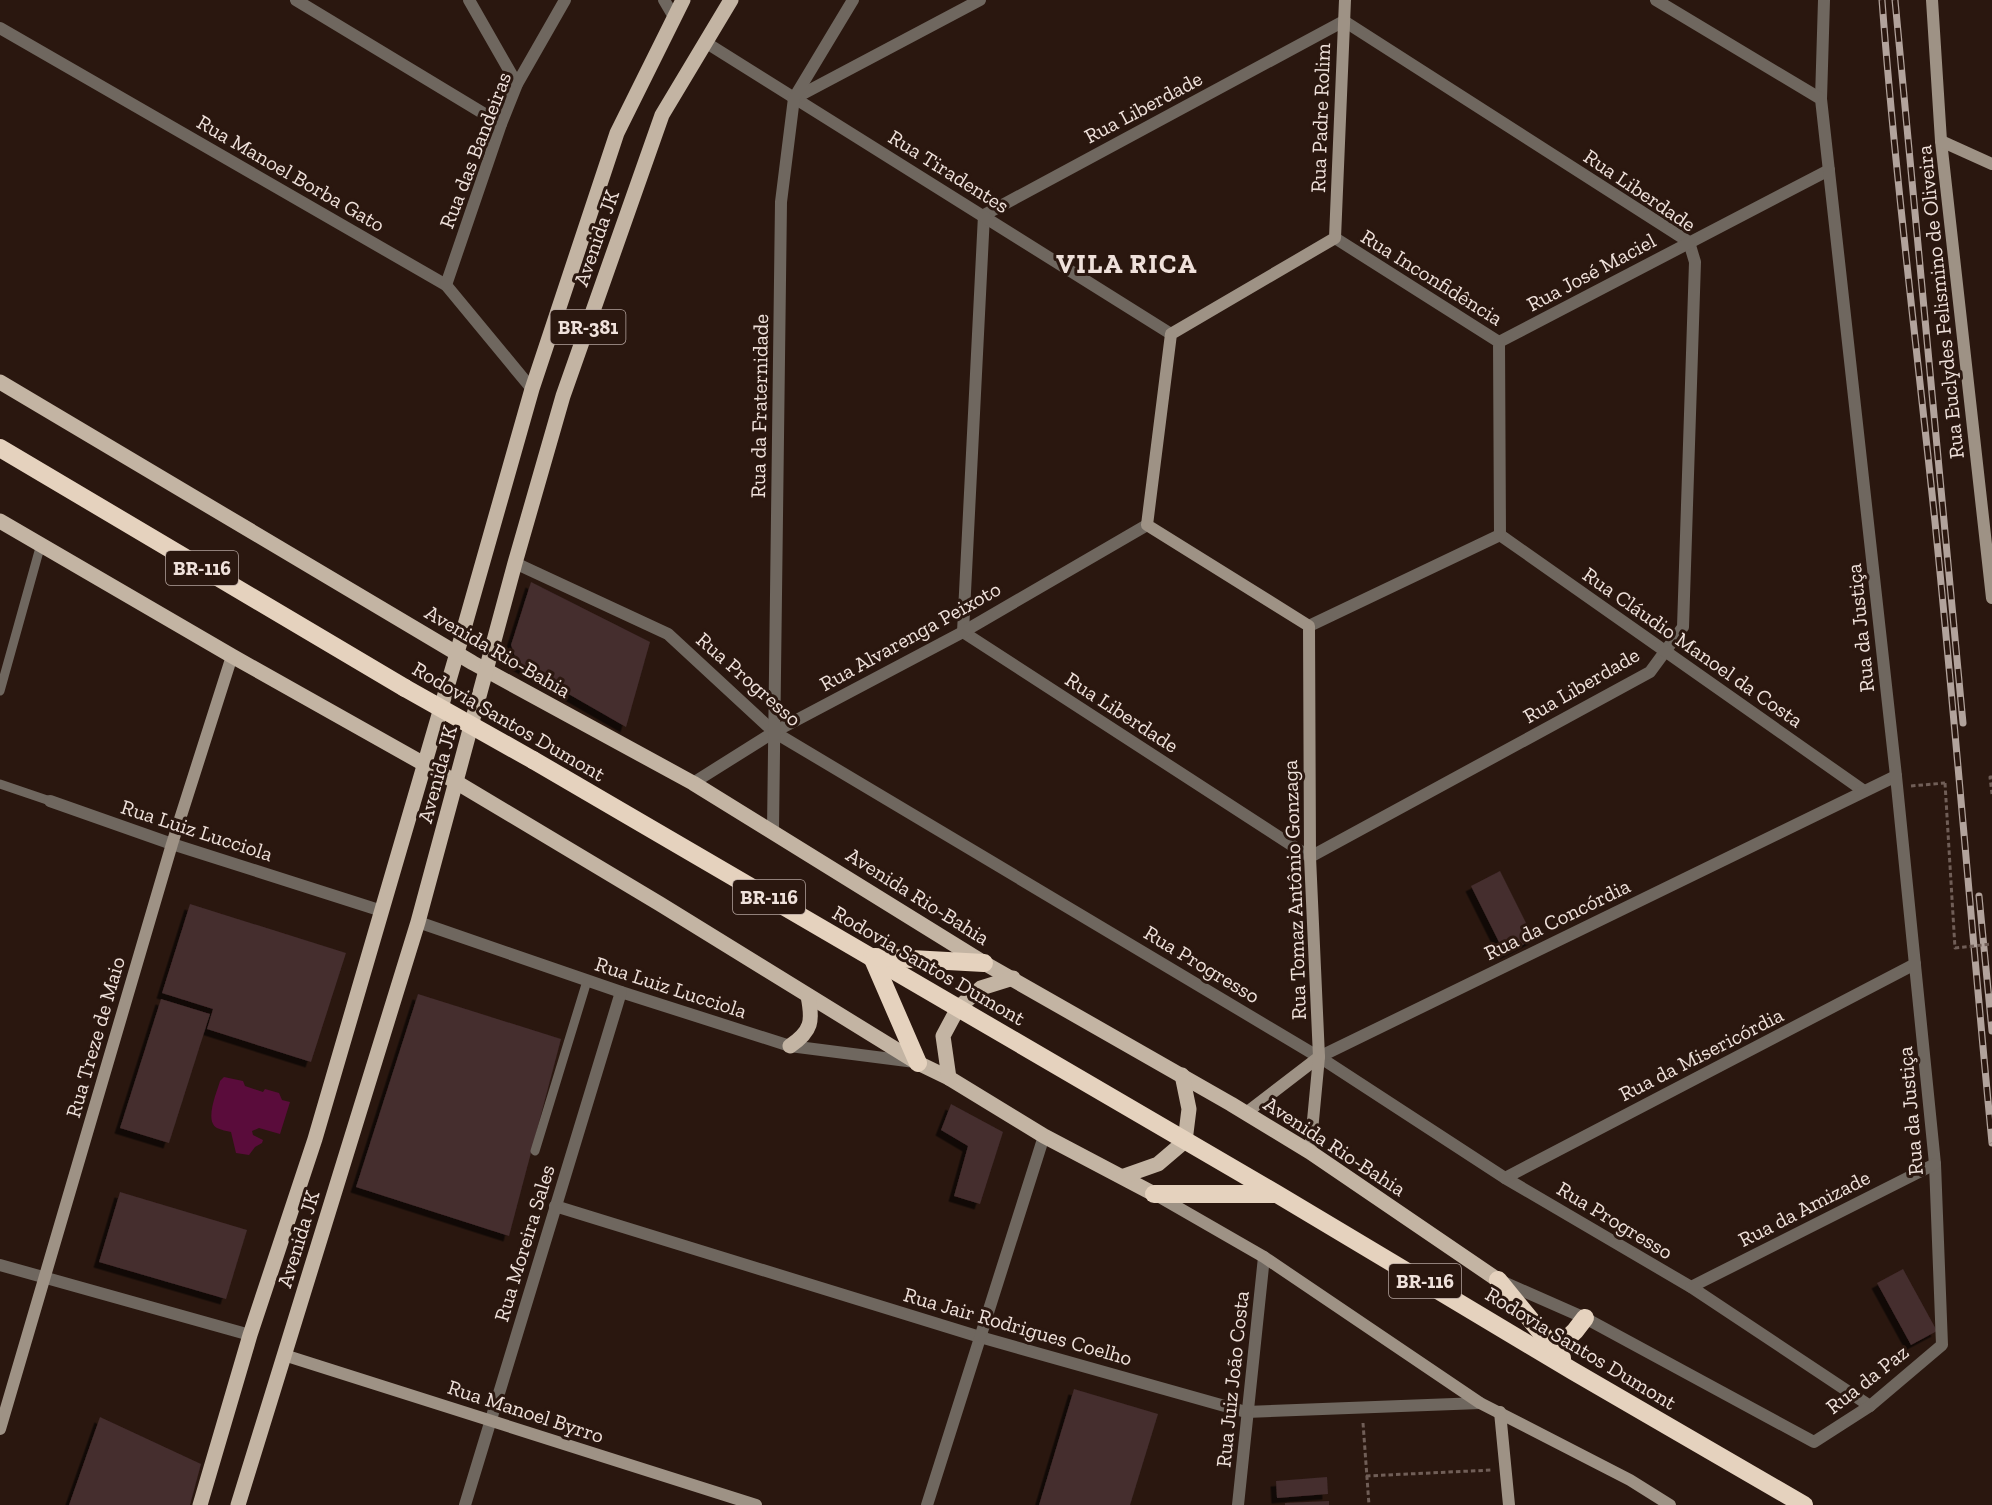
<svg xmlns="http://www.w3.org/2000/svg" width="1992" height="1505" font-family="'Zilla Slab',serif">
<style>
.water{fill:#5a0c3b}
.building{fill:#442d2e;filter:url(#shadow)}
.lines{fill:none;stroke-linecap:round;stroke-linejoin:round}
.path{stroke:#705e57;stroke-width:3;stroke-dasharray:4.5 3;stroke-linecap:butt}
.lane{stroke:#6f675f;stroke-width:9}
.street{stroke:#6f675f;stroke-width:12}
.secondary{stroke:#9e9285;stroke-width:12}
.primary{stroke:#c3b4a3;stroke-width:15}
.highway{stroke:#e5d2be;stroke-width:18}
.rail-casing{stroke:#b2a39c;stroke-width:7}
.rail{stroke:#2a170f;stroke-width:4.5;stroke-dasharray:14;stroke-linecap:butt}
.path-bridge{stroke:#705e57;stroke-width:3;stroke-dasharray:4.5 3;stroke-linecap:butt}
.highway-bridge{stroke:#e5d2be;stroke-width:18}
.labels{text-anchor:middle;dominant-baseline:central;stroke-width:6;stroke-linejoin:round;paint-order:stroke}
.shield{fill:#2a170f;stroke:#b4a49e;stroke-width:1.5}
.shield-label{font-size:20px;font-weight:bold;fill:#efe1db}
.street-label{font-size:21px;fill:#efe1db;stroke:#2a170f}
.district-label{font-size:27px;font-weight:bold;letter-spacing:1.5px;fill:#efe1db;stroke:#2a170f}
</style>
<defs>
<filter id="shadow"><feDropShadow dx="-5.5" dy="5.5" stdDeviation="0" flood-color="#0009"/></filter>
</defs>
<rect width="100%" height="100%" fill="#2a170f"/>
<!-- water -->
<path class="water" d="M224,1077L243,1081L245,1086L263,1092L265,1089L279,1093L282,1100L290,1102L280,1134L259,1128L252,1131L253,1135L263,1140L262,1143L255,1147L249,1155L236,1153L231,1132C227,1131 221,1130 217,1128C204,1121 217,1092 220,1081Z"/>
<!-- building -->
<g class="building">
<path d="M531,582L650,642L626,727L518,665L511,645Z"/>
<path d="M1500,871L1534,939L1505,954L1471,886Z"/>
<path d="M190,904L346,953L311,1062L207,1029L213,1009L162,993Z"/>
<path d="M418,994L561,1039L509,1236L356,1187Z"/>
<path d="M161,999L210,1014L169,1143L120,1128Z"/>
<path d="M951,1104L1003,1132L980,1204L954,1196L968,1146L941,1130Z"/>
<path d="M120,1192L247,1230L226,1299L99,1262Z"/>
<path d="M1903,1269L1937,1331L1911,1345L1877,1283Z"/>
<path d="M1074,1389L1158,1414L1130,1505H1039Z"/>
<path d="M100,1417L201,1464L190,1505H69Z"/>
<path d="M1327,1477L1328,1494L1277,1498L1276,1481Z"/>
<path d="M1329,1501V1505H1285V1503Z"/>
</g>
<g class="lines">
<!-- path -->
<g class="path">
<path d="M1992,777H1990L1992,794"/>
<path d="M1911,786L1945,783"/>
<path d="M1363,1423L1369,1505"/>
<path d="M1366,1476L1492,1470"/>
</g>
<!-- lane -->
<g class="lane">
<path d="M0,691L41,544"/>
<path d="M0,784L50,801"/>
<path d="M535,1151L587,981"/>
</g>
<!-- street -->
<g class="street">
<path d="M296,0L501,124"/>
<path d="M469,0L517,84"/>
<path d="M664,0L674,17"/>
<path d="M1344,21L1689,242L1695,262L1683,627L1650,672L1310,857L963,632L984,215Z"/>
<path d="M0,28L446,285L532,389"/>
<path d="M705,42L1171,334"/>
<path d="M795,98L980,0"/>
<path d="M1821,99L1824,0"/>
<path d="M446,285L501,124L517,84L565,0"/>
<path d="M1499,342L1829,170"/>
<path d="M1500,535L1864,791"/>
<path d="M515,563L668,634L774,732L1327,1062L1505,1178L1691,1287L1870,1406"/>
<path d="M1309,626L1500,535L1499,342L1335,238"/>
<path d="M693,783L774,732L963,632L1147,525"/>
<path d="M50,801L172,844L382,911"/>
<path d="M773,830L781,202L794,98L853,0"/>
<path d="M418,922L621,992L790,1046L915,1062"/>
<path d="M1319,1057L1896,776"/>
<path d="M1505,1178L1915,964"/>
<path d="M555,1206L980,1337L1246,1412L1480,1403"/>
<path d="M0,1265L250,1335"/>
<path d="M1501,1281L1585,1318L1814,1442L1870,1406L1942,1345L1935,1164L1896,776L1821,99L1656,0"/>
<path d="M1691,1287L1935,1164"/>
<path d="M465,1505L621,992"/>
<path d="M927,1505L1044,1136"/>
<path d="M1238,1505L1264,1257"/>
</g>
<!-- secondary -->
<g class="secondary">
<path d="M1932,0L1941,141L1992,598"/>
<path d="M1941,141L1992,164"/>
<path d="M1246,1113L1319,1057"/>
<path d="M1310,1152L1319,1057L1310,857L1309,626L1147,525L1171,334L1335,238L1345,0"/>
<path d="M1158,1196L1264,1257L1480,1403L1630,1480L1670,1505"/>
<path d="M284,1355L756,1505"/>
<path d="M1500,1412L1509,1505"/>
<path d="M0,1429L172,844L232,656"/>
</g>
<!-- primary -->
<g class="primary">
<path d="M0,382L473,663L693,783L984,963L1231,1104L1310,1152L1498,1280"/>
<path d="M0,521L232,656L456,782L660,904L918,1063L949,1078L1044,1136L1154,1194"/>
<path d="M790,1046C812,1031 813,1021 808,996"/>
<path d="M949,1078L943,1036L958,1008L981,988L1013,978"/>
<path d="M1124,1176L1158,1164L1185,1141L1189,1109L1182,1075"/>
<path d="M200,1505L250,1335L315,1139L457,653L532,389L617,133L683,0"/>
<path d="M238,1505L418,922L515,563L563,396L662,115L731,0"/>
</g>
<!-- highway -->
<g class="highway">
<path d="M0,448L405,688"/>
<path d="M533,760L1277,1194L1573,1371L1804,1505"/>
<path d="M872,957L918,1063"/>
<path d="M875,957L984,963"/>
<path d="M1154,1194H1275"/>
<path d="M1498,1280L1562,1358"/>
<path d="M1555,1350L1575,1331L1585,1318"/>
</g>
<defs>
<g id="rail">
<path d="M1882,0C1895,175 1917,348 1935,522C1956,729 1972,936 1992,1143"/>
<path d="M1895,0L1963,723"/>
<path d="M1979,896L1992,1031"/>
</g>
</defs>
<!-- rail casing -->
<use href="#rail" class="rail-casing"/>
<!-- rail -->
<use href="#rail" class="rail"/>
<!-- path-bridge -->
<path class="path-bridge" d="M1945,783L1955,948L1992,944"/>
<!-- highway-bridge -->
<path class="highway-bridge" d="M405,688L533,760"/>
</g>
<g class="labels">
<!-- shield labels -->
<g class="shield">
<rect x="550.5" y="310" width="75" height="34" rx="4.5"/>
<rect x="166" y="551" width="72" height="34" rx="4.5"/>
<rect x="733" y="880" width="72" height="34" rx="4.5"/>
<rect x="1389" y="1264" width="72" height="34" rx="4.5"/>
</g>
<g class="shield-label">
<text x="588" y="327">BR-381</text>
<text x="202" y="568">BR-116</text>
<text x="769" y="897">BR-116</text>
<text x="1425" y="1281">BR-116</text>
</g>
<!-- street labels -->
<g class="street-label">
<text transform="translate(1143 107) rotate(-28)">Rua Liberdade</text>
<text transform="translate(1320 118) rotate(-88)">Rua Padre Rolim</text>
<text transform="translate(475 150) rotate(-69)">Rua das Bandeiras</text>
<text transform="translate(949 171) rotate(32)">Rua Tiradentes</text>
<text transform="translate(291 173) rotate(30)">Rua Manoel Borba Gato</text>
<text transform="translate(1640 190) rotate(34)">Rua Liberdade</text>
<text transform="translate(596 238) rotate(-71)">Avenida JK</text>
<text transform="translate(1591 272) rotate(-28)">Rua José Maciel</text>
<text transform="translate(1432 277) rotate(32)">Rua Inconfidência</text>
<text transform="translate(1940 302) rotate(-96)">Rua Euclydes Felismino de Oliveira</text>
<text transform="translate(759 406) rotate(-89)">Rua da Fraternidade</text>
<text transform="translate(1860 628) rotate(-96)">Rua da Justiça</text>
<text transform="translate(910 636) rotate(-29)">Rua Alvarenga Peixoto</text>
<text transform="translate(1693 647) rotate(35)">Rua Cláudio Manoel da Costa</text>
<text transform="translate(498 651) rotate(30)">Avenida Rio-Bahia</text>
<text transform="translate(749 679) rotate(41)">Rua Progresso</text>
<text transform="translate(1581 685) rotate(-30)">Rua Liberdade</text>
<text transform="translate(1122 712) rotate(33)">Rua Liberdade</text>
<text transform="translate(509 721) rotate(30)">Rodovia Santos Dumont</text>
<text transform="translate(437 774) rotate(-75)">Avenida JK</text>
<text transform="translate(197 830) rotate(18)">Rua Luiz Lucciola</text>
<text transform="translate(1294 890) rotate(-92)">Rua Tomaz Antônio Gonzaga</text>
<text transform="translate(918 896) rotate(32)">Avenida Rio-Bahia</text>
<text transform="translate(1557 919) rotate(-26)">Rua da Concórdia</text>
<text transform="translate(1202 964) rotate(31)">Rua Progresso</text>
<text transform="translate(929 965) rotate(30)">Rodovia Santos Dumont</text>
<text transform="translate(671 987) rotate(18)">Rua Luiz Lucciola</text>
<text transform="translate(95 1037) rotate(-74)">Rua Treze de Maio</text>
<text transform="translate(1701 1054) rotate(-27)">Rua da Misericórdia</text>
<text transform="translate(1910 1111) rotate(-95)">Rua da Justiça</text>
<text transform="translate(1335 1146) rotate(33)">Avenida Rio-Bahia</text>
<text transform="translate(1804 1208) rotate(-27)">Rua da Amizade</text>
<text transform="translate(1615 1220) rotate(31)">Rua Progresso</text>
<text transform="translate(298 1239) rotate(-73)">Avenida JK</text>
<text transform="translate(524 1243) rotate(-73)">Rua Moreira Sales</text>
<text transform="translate(1018 1326) rotate(16)">Rua Jair Rodrigues Coelho</text>
<text transform="translate(1581 1348) rotate(31)">Rodovia Santos Dumont</text>
<text transform="translate(1232 1379) rotate(-84)">Rua Juiz João Costa</text>
<text transform="translate(1867 1379) rotate(-38)">Rua da Paz</text>
<text transform="translate(526 1411) rotate(18)">Rua Manoel Byrro</text>
</g>
<!-- district labels -->
<g class="district-label">
<text x="1127" y="264">VILA RICA</text>
</g>
</g>
</svg>
